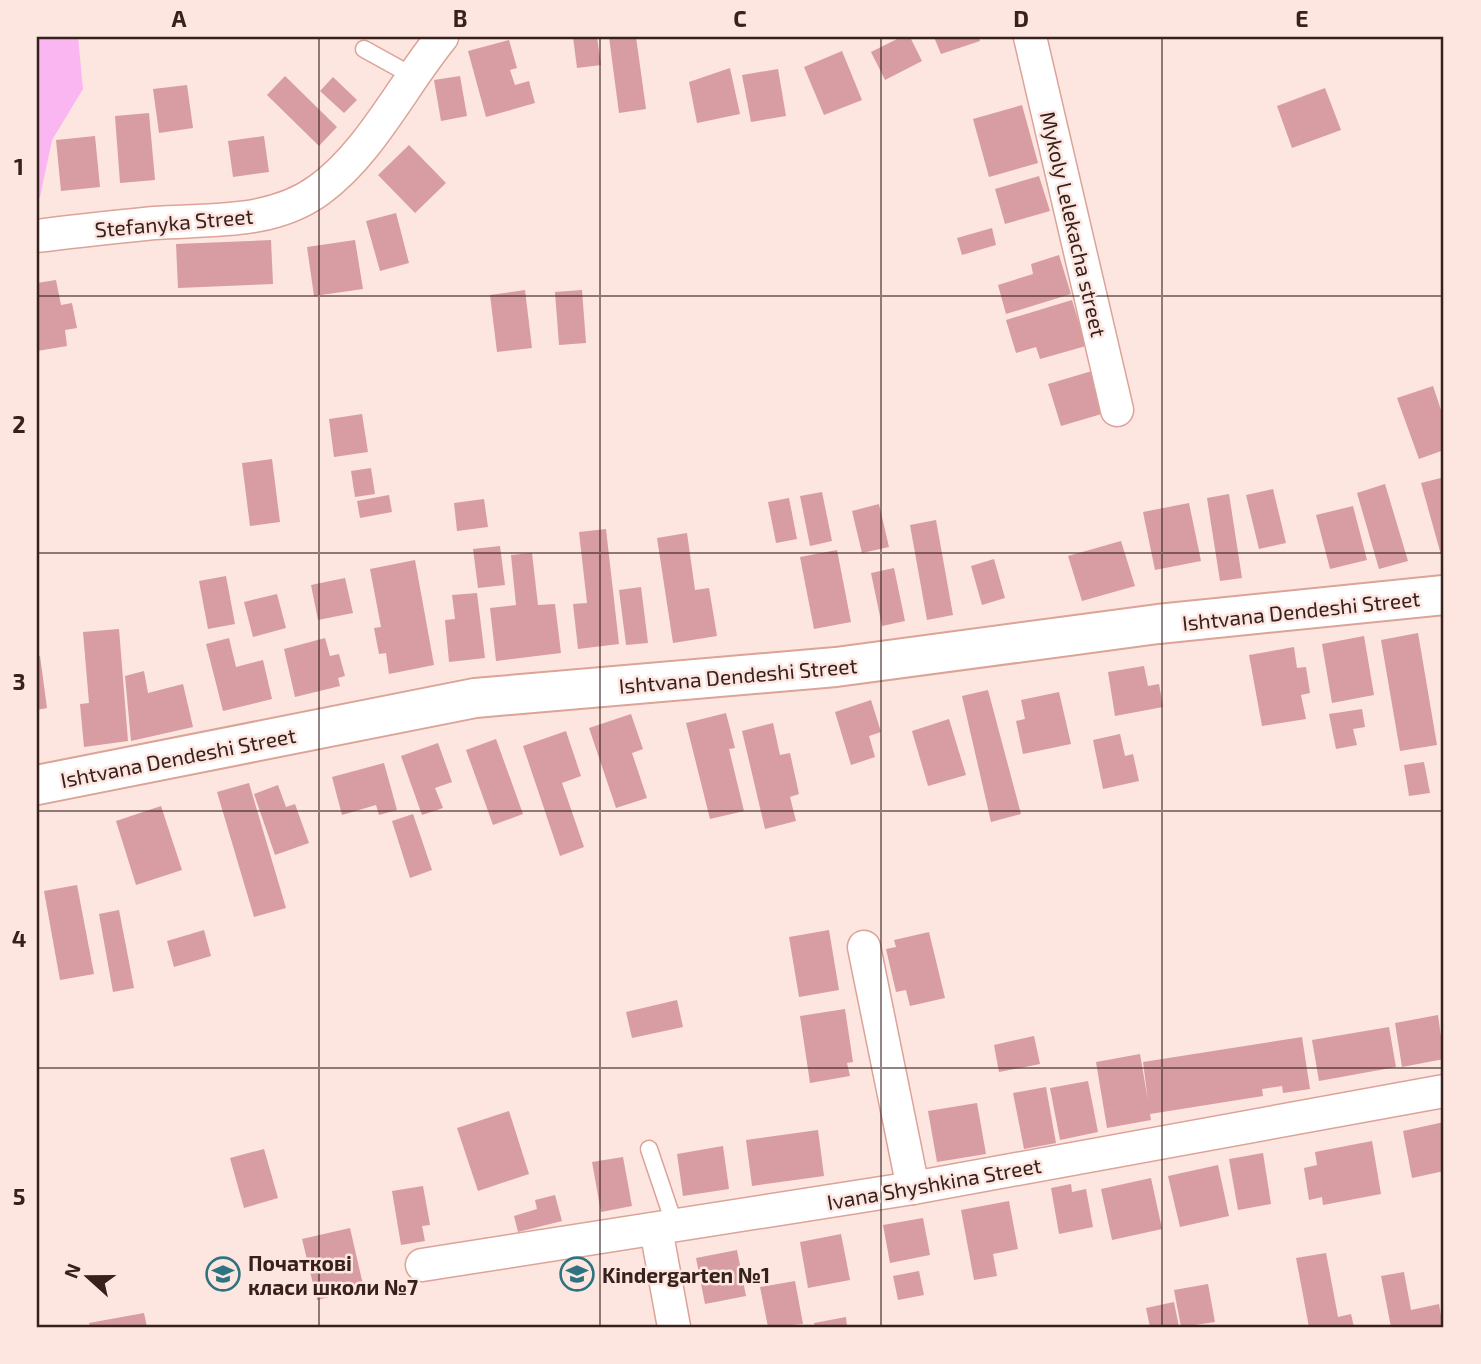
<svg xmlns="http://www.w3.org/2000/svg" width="1481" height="1364" font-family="'Exo 2',sans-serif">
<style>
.green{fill:#fab6f0}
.building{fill:#d79da3}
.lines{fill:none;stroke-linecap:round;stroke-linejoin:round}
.lane-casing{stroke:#dca397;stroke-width:19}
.street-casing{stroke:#dca397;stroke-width:35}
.secondary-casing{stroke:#dca397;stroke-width:42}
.lane{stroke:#fff;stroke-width:16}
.street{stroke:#fff;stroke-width:32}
.secondary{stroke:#fff;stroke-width:38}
.grid{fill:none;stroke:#37211d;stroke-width:2;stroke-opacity:0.55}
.labels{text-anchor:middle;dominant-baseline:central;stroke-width:5;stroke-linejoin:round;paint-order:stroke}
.street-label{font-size:21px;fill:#37211d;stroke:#fde5e0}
.poi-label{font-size:21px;font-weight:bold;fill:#37211d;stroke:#fde5e0;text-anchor:start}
.neatline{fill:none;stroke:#37211d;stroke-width:2.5}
.grid-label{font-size:23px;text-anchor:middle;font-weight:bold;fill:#37211d}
</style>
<rect width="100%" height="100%" fill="#fde5e0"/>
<!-- green -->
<path class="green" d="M37,37H78L83,89L52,140L40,197L37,198Z"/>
<!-- building -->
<g class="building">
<path d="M573,37H597L601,65L577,68Z"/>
<path d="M609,37H636L646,109L619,113Z"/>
<path d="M901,37H910L922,61L885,80L871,52Z"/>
<path d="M934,37H979L980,41L941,54Z"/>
<path d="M509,40L517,68L510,70L515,85L529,81L535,103L486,117L468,51Z"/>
<path d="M842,51L862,100L824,115L804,67Z"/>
<path d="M730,68L740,114L697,123L689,82Z"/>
<path d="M778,69L786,116L751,122L742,75Z"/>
<path d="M285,76L337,127L319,146L267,95Z"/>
<path d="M460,76L467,116L441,121L434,80Z"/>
<path d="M333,77L357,100L344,113L320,91Z"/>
<path d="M187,85L193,128L159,133L153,89Z"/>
<path d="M1325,88L1341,130L1292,148L1277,106Z"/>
<path d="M1022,105L1038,163L989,177L973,119Z"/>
<path d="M149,113L155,180L120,183L115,116Z"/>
<path d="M95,136L100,187L61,191L56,140Z"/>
<path d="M264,136L269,172L233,177L228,141Z"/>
<path d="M409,145L446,183L415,213L378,175Z"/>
<path d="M1039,176L1050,211L1005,224L995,189Z"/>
<path d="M396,213L409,263L380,271L366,221Z"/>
<path d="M992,228L996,245L962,255L957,238Z"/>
<path d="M271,240L273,284L178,288L176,244Z"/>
<path d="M355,240L363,289L314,296L307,247Z"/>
<path d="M1059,255L1071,294L1006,314L998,285L1033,274L1031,264Z"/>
<path d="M56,280L61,305L72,303L77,328L65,330L67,346L37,351V283Z"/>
<path d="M525,290L532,348L497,352L490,295Z"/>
<path d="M582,290L586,343L559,345L555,292Z"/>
<path d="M1072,300L1086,346L1040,359L1036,347L1016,353L1006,320Z"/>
<path d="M1092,371L1105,413L1061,426L1048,384Z"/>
<path d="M1433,386L1444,419V450L1419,459L1397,398Z"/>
<path d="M362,414L368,452L334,457L329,419Z"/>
<path d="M272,459L280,522L250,526L242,463Z"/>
<path d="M371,468L375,494L355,497L351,471Z"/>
<path d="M1441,478L1444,488L1443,562L1421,483Z"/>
<path d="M1385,484L1408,561L1379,569L1357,493Z"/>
<path d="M1273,489L1286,543L1259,549L1246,495Z"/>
<path d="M822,492L832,541L810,546L800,496Z"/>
<path d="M1229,494L1242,578L1220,581L1207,498Z"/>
<path d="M389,495L392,512L360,518L357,501Z"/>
<path d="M789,498L797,539L776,543L768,502Z"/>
<path d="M484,499L488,527L457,531L454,503Z"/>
<path d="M1189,503L1201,561L1155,570L1143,512Z"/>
<path d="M879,504L889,547L862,553L852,511Z"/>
<path d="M1353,506L1367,560L1330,569L1316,515Z"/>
<path d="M936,520L953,615L927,620L910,525Z"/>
<path d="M606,529L619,644L578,649L573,604L587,603L579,532Z"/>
<path d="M687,533L695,590L709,588L717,636L673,643L657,538Z"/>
<path d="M1121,541L1135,586L1082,601L1068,556Z"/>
<path d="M500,546L505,585L478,588L473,549Z"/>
<path d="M837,550L851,622L814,629L800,557Z"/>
<path d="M532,553L538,605L555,604L561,653L496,661L490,608L516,605L511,555Z"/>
<path d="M994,559L1005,598L982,605L971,566Z"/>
<path d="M415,560L434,665L389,674L386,653L379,654L374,628L381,627L370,569Z"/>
<path d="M894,568L905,621L882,626L871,573Z"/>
<path d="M226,576L235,624L208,629L199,581Z"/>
<path d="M345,578L353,613L318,620L311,585Z"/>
<path d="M641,587L648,643L626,645L619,590Z"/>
<path d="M477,593L485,658L449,662L445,620L455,619L452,595Z"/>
<path d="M277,594L286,628L253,637L244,602Z"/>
<path d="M119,629L128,741L84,747L80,704L89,703L83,632Z"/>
<path d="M1418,633L1437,745L1400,751L1381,640Z"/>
<path d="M1364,636L1374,695L1332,703L1322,644Z"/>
<path d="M229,638L236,667L263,660L272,699L223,711L206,644Z"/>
<path d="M325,638L330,656L339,654L345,676L338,678L340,686L295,697L284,649Z"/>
<path d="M1294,647L1297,668L1306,667L1310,693L1301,695L1306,719L1262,726L1249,655Z"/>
<path d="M37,656H40L47,708L37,710Z"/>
<path d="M1144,666L1148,686L1159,684L1163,707L1115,716L1108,672Z"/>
<path d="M144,671L148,693L183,684L193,727L131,741L125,676Z"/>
<path d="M988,690L1021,814L991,822L962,696Z"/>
<path d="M1059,692L1071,744L1023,754L1016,721L1025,719L1021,700Z"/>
<path d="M871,700L881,732L869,736L875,757L851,765L835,712Z"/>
<path d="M1362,709L1365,727L1353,729L1357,745L1336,749L1329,714Z"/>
<path d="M726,713L735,748L729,749L744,811L710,819L686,723Z"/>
<path d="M631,714L643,749L632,753L647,798L616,808L589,728Z"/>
<path d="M949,719L966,775L928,786L912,731Z"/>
<path d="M773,723L780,755L790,753L799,794L790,797L796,821L765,829L742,731Z"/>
<path d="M566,731L581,776L562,783L584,847L560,856L523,746Z"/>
<path d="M1120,734L1125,756L1133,754L1139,781L1103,789L1093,740Z"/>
<path d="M496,739L523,814L493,825L466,750Z"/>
<path d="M438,743L452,782L435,788L443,808L422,815L401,756Z"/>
<path d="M1424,762L1430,793L1409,796L1404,765Z"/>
<path d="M384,763L397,810L379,815L376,805L342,815L332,777Z"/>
<path d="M249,783L286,908L254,917L217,792Z"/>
<path d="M278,785L286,807L295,804L309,843L275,855L254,794Z"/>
<path d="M161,806L182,870L136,885L116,821Z"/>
<path d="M413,814L432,870L410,878L392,821Z"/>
<path d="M77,885L94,974L60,980L44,891Z"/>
<path d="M119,910L134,988L113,992L99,914Z"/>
<path d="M204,930L211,956L174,967L167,941Z"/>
<path d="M829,930L839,990L799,997L789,937Z"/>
<path d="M929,932L945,998L910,1006L906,990L896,992L886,949L896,947L894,940Z"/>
<path d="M677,1000L683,1027L632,1038L626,1012Z"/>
<path d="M845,1009L853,1062L847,1063L850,1076L810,1083L800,1016Z"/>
<path d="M1438,1015L1444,1059L1402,1067L1395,1023Z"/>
<path d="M1389,1027L1396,1067L1319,1081L1312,1040Z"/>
<path d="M1034,1036L1040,1064L999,1072L994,1045Z"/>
<path d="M1302,1037L1310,1089L1283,1093L1282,1086L1262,1089L1263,1096L1150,1114L1151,1120L1107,1128L1096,1062L1140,1054L1148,1101L1143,1062Z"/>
<path d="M1088,1081L1098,1132L1060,1140L1050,1088Z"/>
<path d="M1046,1087L1056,1143L1024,1149L1013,1093Z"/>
<path d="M977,1103L986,1154L937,1162L928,1111Z"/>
<path d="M509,1111L529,1174L478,1191L457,1128Z"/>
<path d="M1444,1122V1171L1412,1178L1403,1131Z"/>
<path d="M818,1130L824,1176L752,1186L746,1140Z"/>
<path d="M1372,1141L1381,1194L1323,1205L1322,1197L1309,1200L1304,1168L1317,1165L1315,1152Z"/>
<path d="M723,1146L729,1189L683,1196L677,1154Z"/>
<path d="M264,1149L278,1198L244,1208L230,1158Z"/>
<path d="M1263,1153L1271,1204L1238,1210L1229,1159Z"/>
<path d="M623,1157L632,1206L601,1212L592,1162Z"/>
<path d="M1218,1165L1229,1216L1180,1227L1168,1176Z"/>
<path d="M1151,1178L1162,1229L1112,1240L1101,1189Z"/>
<path d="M1071,1184L1072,1192L1086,1189L1093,1227L1059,1234L1051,1188Z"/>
<path d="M423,1186L430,1225L422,1226L425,1241L401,1245L392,1191Z"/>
<path d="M555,1195L562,1221L518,1232L514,1216L537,1209L535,1200Z"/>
<path d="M1009,1201L1018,1249L993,1254L997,1276L974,1280L961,1210Z"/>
<path d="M923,1218L930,1255L890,1263L883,1225Z"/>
<path d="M350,1228L364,1289L317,1300L302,1239Z"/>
<path d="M841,1234L850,1280L808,1288L800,1242Z"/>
<path d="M737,1250L746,1296L705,1304L696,1258Z"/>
<path d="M1326,1253L1338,1317L1351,1314L1354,1327H1309L1296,1258Z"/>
<path d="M919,1271L924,1295L898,1300L893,1276Z"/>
<path d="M1404,1272L1411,1310L1439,1304L1443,1327H1391L1381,1276Z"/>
<path d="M795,1281L803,1324L768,1327L760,1287Z"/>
<path d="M1208,1284L1215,1322L1181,1327L1174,1290Z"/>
<path d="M1174,1302L1179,1327H1150L1146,1308Z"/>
<path d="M144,1313L147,1327H90L89,1323Z"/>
<path d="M846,1317L847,1327H815L814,1323Z"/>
</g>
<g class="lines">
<defs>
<g id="lane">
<path d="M364,49L411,75"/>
<path d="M649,1149L675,1226"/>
</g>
<g id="street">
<path d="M1030,37L1117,410"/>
<path d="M37,236C76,231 115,227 154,223C209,219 271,225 319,190C370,153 402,86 442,37"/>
<path d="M864,947L913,1188"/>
<path d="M656,1229L674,1327"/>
<path d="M422,1265L913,1188L1444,1091"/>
</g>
<path id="secondary" d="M37,785L475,698L836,667L1158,624L1444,595"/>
</defs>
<!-- lane casing -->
<use href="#lane" class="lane-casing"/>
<!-- street casing -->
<use href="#street" class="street-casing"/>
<!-- secondary casing -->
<use href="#secondary" class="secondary-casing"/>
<!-- lane -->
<use href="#lane" class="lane"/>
<!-- street -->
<use href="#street" class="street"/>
<!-- secondary -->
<use href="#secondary" class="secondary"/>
</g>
<!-- grid -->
<path class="grid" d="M319,37V1327M600,37V1327M881,37V1327M1162,37V1327M37,296H1444M37,553H1444M37,811H1444M37,1068H1444"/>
<!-- icons -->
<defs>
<symbol id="school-ring" viewBox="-11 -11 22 22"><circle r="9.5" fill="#fde5e0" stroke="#2d7480" stroke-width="1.5"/><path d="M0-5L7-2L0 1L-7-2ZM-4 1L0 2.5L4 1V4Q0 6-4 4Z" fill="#2d7480"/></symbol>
</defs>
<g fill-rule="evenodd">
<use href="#school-ring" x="204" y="1255" width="38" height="38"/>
<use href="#school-ring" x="558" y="1255" width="38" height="38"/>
</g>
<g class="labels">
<!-- street labels -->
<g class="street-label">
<text transform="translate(174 222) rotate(-5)">Stefanyka Street</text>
<text transform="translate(1074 224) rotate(77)">Mykoly Lelekacha street</text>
<text transform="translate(1301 610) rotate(-6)">Ishtvana Dendeshi Street</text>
<text transform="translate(738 675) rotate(-5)">Ishtvana Dendeshi Street</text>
<text transform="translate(178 757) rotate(-11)">Ishtvana Dendeshi Street</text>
<text transform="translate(934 1183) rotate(-10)">Ivana Shyshkina Street</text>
</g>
<!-- poi labels -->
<g class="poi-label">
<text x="248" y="1262">Початкові<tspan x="248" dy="24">класи школи №7</tspan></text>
<text x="602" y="1274">Kindergarten №1</text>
</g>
</g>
<!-- border -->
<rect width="1481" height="1364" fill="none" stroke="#fde5e0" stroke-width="77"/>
<!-- north arrow -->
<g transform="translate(88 1277) rotate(291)" stroke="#fde5e0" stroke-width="5" paint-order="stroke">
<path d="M0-5L12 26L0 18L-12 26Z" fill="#37211d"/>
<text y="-10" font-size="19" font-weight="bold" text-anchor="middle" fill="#37211d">N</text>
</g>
<rect x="38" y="38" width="1404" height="1288" class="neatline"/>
<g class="grid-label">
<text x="179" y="27">A</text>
<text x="460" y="27">B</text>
<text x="740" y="27">C</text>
<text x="1021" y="27">D</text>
<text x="1302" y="27">E</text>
<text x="19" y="175">1</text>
<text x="19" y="433">2</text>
<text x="19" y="690">3</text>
<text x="19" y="947">4</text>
<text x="19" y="1205">5</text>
</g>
</svg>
